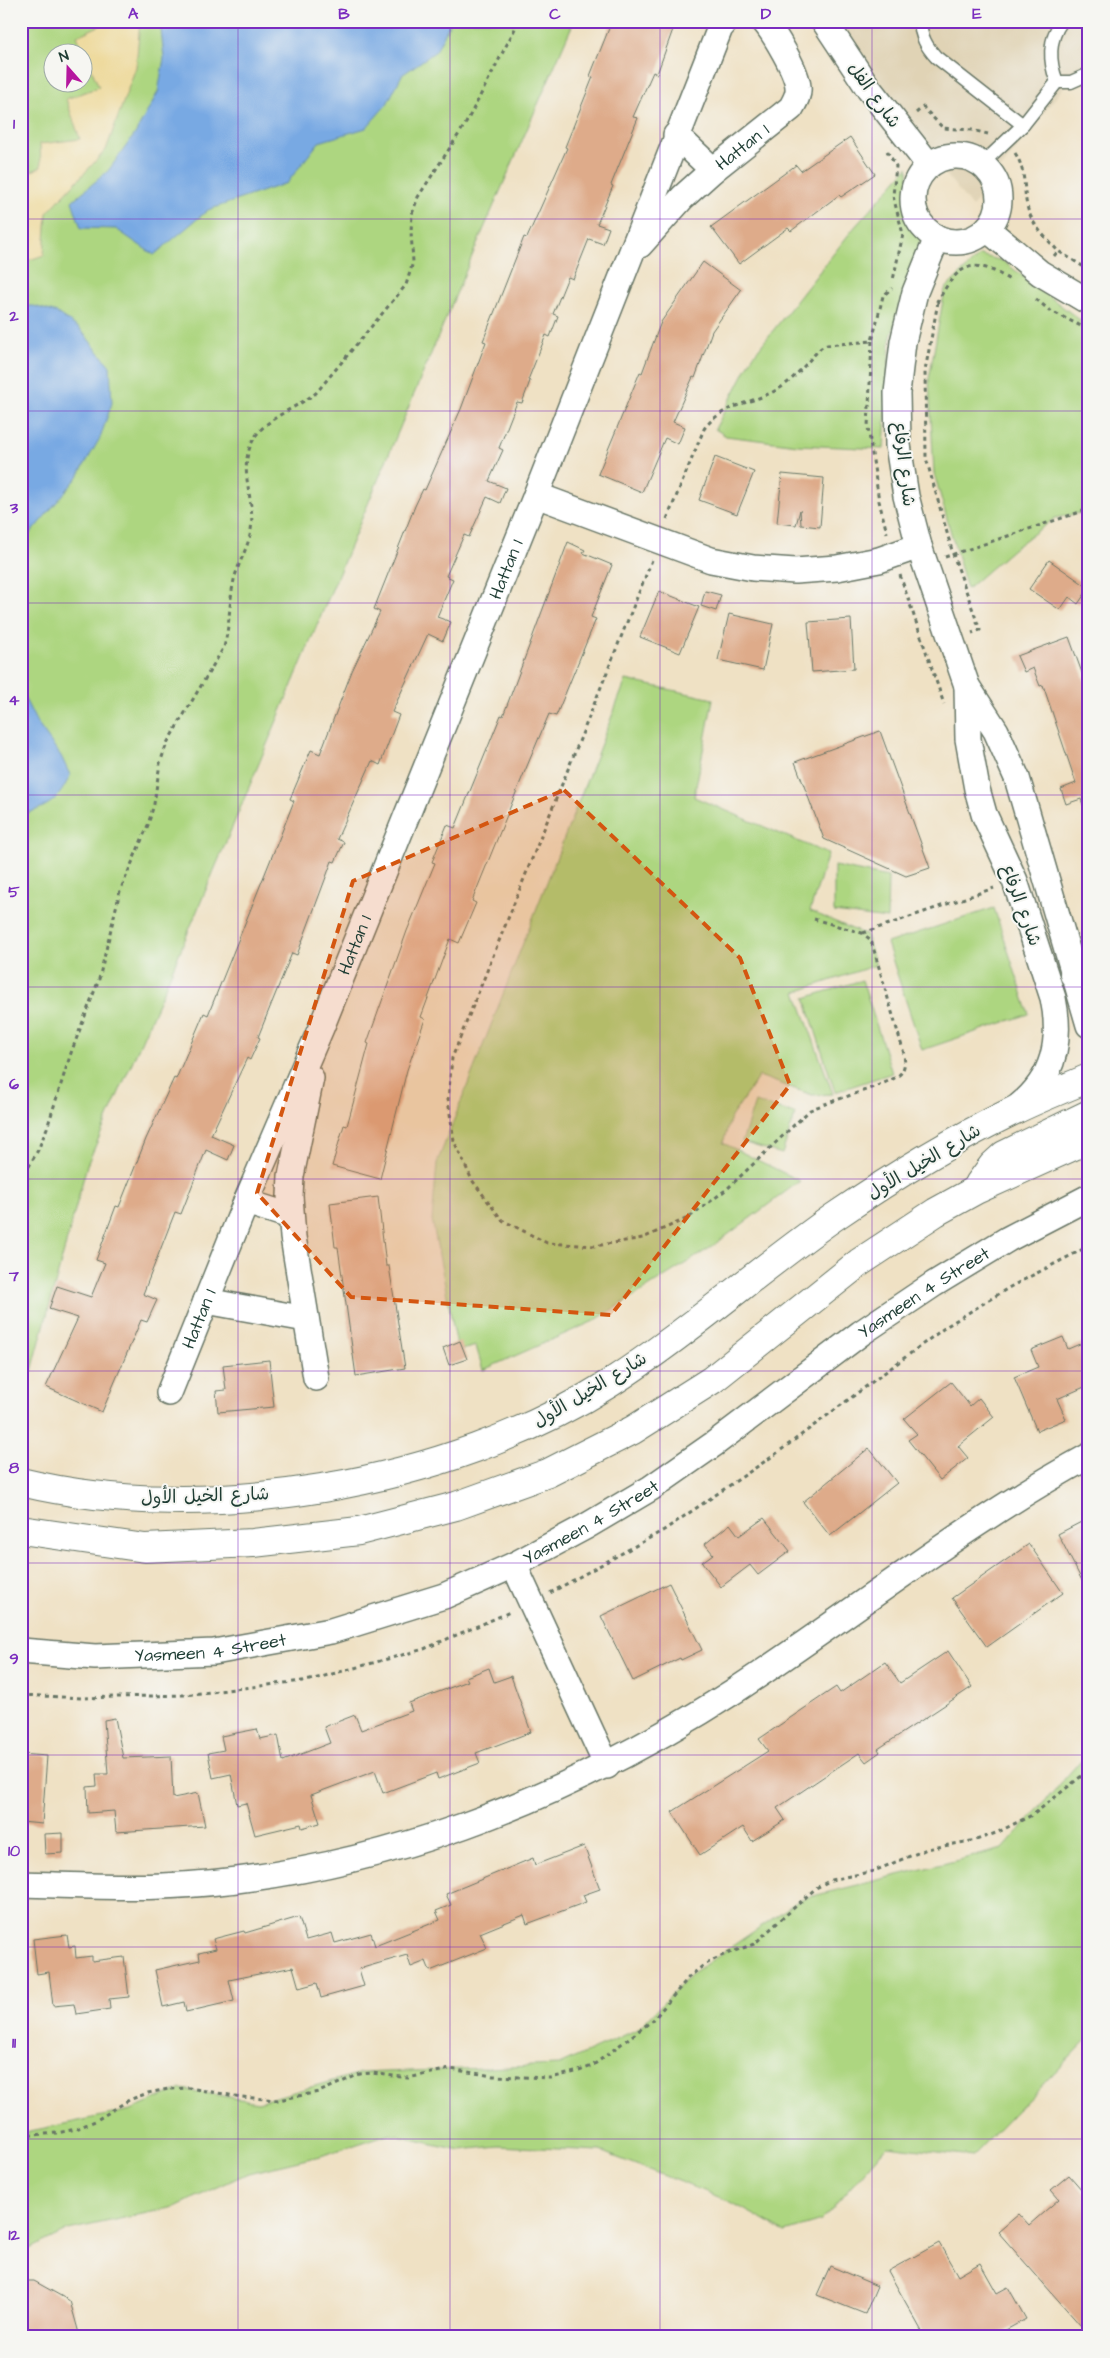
<svg xmlns="http://www.w3.org/2000/svg" width="1110" height="2358" font-family="'Architects Daughter','Playpen Sans Arabic',sans-serif">
<style>
.built{fill:#e0d3b5}
.green{fill:#add680;stroke:#668a5a;fill-rule:evenodd}
.sand{fill:#eeda9e;stroke:#868c69}
.water{fill:#78a9e3;stroke:#4c738c}
.building{fill:#deab8a}
.lines{fill:none;stroke-linecap:round;stroke-linejoin:round}
.lane-casing{stroke:#687666;stroke-width:15}
.street-casing{stroke:#687666;stroke-width:28}
.secondary-casing{stroke:#687666;stroke-width:30}
.path{stroke:#687666;stroke-width:3;stroke-dasharray:4 4;stroke-linecap:butt}
.lane{stroke:#fff;stroke-width:12}
.street{stroke:#fff;stroke-width:25}
.secondary{stroke:#fff;stroke-width:28}
.marked{fill:#d45610;fill-opacity:0.2;stroke:#d45610;stroke-width:4;stroke-dasharray:10 6;stroke-linejoin:round}
.grid{fill:none;stroke:#7b2cbf;stroke-width:1;stroke-opacity:0.55}
.labels{text-anchor:middle;dominant-baseline:central;stroke-width:4;stroke-linejoin:round;paint-order:stroke}
.street-label{font-size:18px;fill:#1f3d34;stroke:#f6f6f2}
.neatline{fill:none;stroke:#7b2cbf;stroke-width:2}
.grid-label{font-size:16px;text-anchor:middle;font-weight:bold;fill:#7b2cbf}
</style>
<rect width="100%" height="100%" fill="#f6f6f2"/>
<filter id="ink" filterUnits="userSpaceOnUse"><feTurbulence type="fractalNoise" baseFrequency=".02" numOctaves="2"/><feDisplacementMap in="SourceGraphic" scale="10" xChannelSelector="R" yChannelSelector="G"/><feConvolveMatrix kernelMatrix="1 2 1 2 8 2 1 2 1" color-interpolation-filters="sRGB"/></filter>
<filter id="wash" filterUnits="userSpaceOnUse"><feTurbulence type="fractalNoise" baseFrequency=".0096" numOctaves="4" result="noise"/><feDisplacementMap in="SourceGraphic" scale="20" xChannelSelector="R" yChannelSelector="G"/><feGaussianBlur stdDeviation="1.12" result="paint"/><feColorMatrix in="noise" values="0 0 0 0 0 0 0 0 0 0 0 0 0 0 0 0 0 1.4 0 .05"/><feComposite in="paint" operator="in"/></filter>
<g filter="url(#wash)">
<rect width="100%" height="100%" fill="#efe1c4"/>
<!-- built -->
<path class="built" d="M824,21H1089V54L972,207Z"/>
<!-- green -->
<g class="green">
<path d="M21,21H574L475,249L163,992L87,1165L21,1412ZM52,52H82V82H52Z"/>
<path d="M908,167L909,212L922,235L890,340L884,449L798,445L726,436L715,429L753,356L853,229Z"/>
<path d="M980,255L1003,261L1089,327V511L1055,518L1013,549L967,589L934,473L929,379L945,289Z"/>
<path d="M626,680L713,699L694,797L828,854L810,911L866,935L876,965L796,992L833,1094L812,1095L759,1076L731,1117L723,1143L800,1181L710,1248L594,1321L483,1370L476,1346L458,1351L432,1220L437,1163Z"/>
<path d="M834,866L888,877L887,919L834,912Z"/>
<path d="M994,908L1029,1014L922,1050L887,943Z"/>
<path d="M862,980L892,1073L835,1092L805,998Z"/>
<path d="M755,1102L795,1114L782,1154L742,1142Z"/>
<path d="M1089,1751V2037L973,2156L887,2146L821,2221L785,2232L729,2201L600,2151L499,2146L460,2150L388,2134L324,2155L248,2173L175,2207L68,2230L21,2253V2133L131,2110L182,2089L258,2102L361,2073L559,2065L638,2029L690,1975L801,1899L1003,1849Z"/>
</g>
<!-- sand -->
<path class="sand" d="M110,21H140L136,67L106,150L47,213L44,255L21,263V176L41,167L40,144L80,139L66,99L99,87L77,36Z"/>
<!-- water -->
<g class="water">
<path d="M160,21H451L436,51L402,75L387,104L366,128L319,142L287,183L208,210L154,255L116,229L81,228L72,201L108,171L135,134L158,92L164,58Z"/>
<path d="M21,306H34L57,313L80,329L110,366L112,403L100,438L77,478L29,535L21,556Z"/>
<path d="M21,691L37,723L61,756L70,775C59,801 48,807 21,815Z"/>
</g>
<g id="blocks">
<!-- building -->
<g class="building">
<path d="M612,21H676L657,74L653,72L633,117L638,118L611,185L613,186L597,224L609,228L603,244L589,239L573,279L568,277L553,314L558,316L550,337L546,335L528,380L530,381L522,403L517,402L499,448L503,450L489,481L506,488L500,503L487,497L469,537L464,535L446,576L453,579L437,617L451,622L443,641L428,634L392,712L399,715L380,765L372,761L337,839L344,842L335,862L332,861L297,955L292,953L258,1037L260,1038L250,1060L247,1058L211,1135L234,1145L228,1160L206,1150L181,1214L175,1212L143,1294L157,1300L147,1322L141,1320L102,1412L46,1387L78,1318L49,1309L57,1286L91,1297L105,1263L96,1260L116,1206L119,1207L146,1139L174,1078L176,1079L204,1013L208,1015L281,834L294,801L290,799L311,750L320,754L352,671L380,612L374,609L415,506L423,489L425,490L461,409L486,342L483,341L524,237L527,238L567,148L565,147L593,77L590,76Z"/>
<path d="M850,137L875,174L841,197L839,195L791,231L788,228L739,264L711,227L796,165L801,171Z"/>
<path d="M703,262L741,290L712,331L695,378L693,377L673,422L685,427L678,444L665,438L642,492L598,474L640,372L642,373L661,322Z"/>
<path d="M715,457L754,472L737,514L699,500Z"/>
<path d="M782,474L824,478L820,527L801,525L800,510L796,525L777,523Z"/>
<path d="M568,542L585,550L583,553L612,565L591,617L596,619L556,716L549,714L522,778L472,901L476,903L459,943L450,939L421,1017L425,1019L407,1070L380,1179L332,1166L344,1125L347,1126L369,1044L367,1043L407,931L435,863L432,862L447,825L455,828L501,715L503,716Z"/>
<path d="M1049,560L1089,588L1078,604L1069,597L1060,610L1029,589Z"/>
<path d="M659,591L699,607L680,653L640,637Z"/>
<path d="M705,591L721,595L716,611L701,606Z"/>
<path d="M729,614L773,624L763,670L718,660Z"/>
<path d="M851,619L854,669L812,672L808,622Z"/>
<path d="M1069,637L1085,681L1089,680V813H1086L1081,799L1066,804L1061,789L1076,783L1043,685L1040,686L1033,668L1024,672L1017,656Z"/>
<path d="M880,731L930,868L906,876L824,839L795,762Z"/>
<path d="M378,1197L386,1266H389L405,1368L356,1376L338,1247H335L330,1203Z"/>
<path d="M1063,1337L1068,1349L1089,1340V1385L1057,1399L1066,1419L1037,1431L1014,1377L1038,1367L1031,1350Z"/>
<path d="M460,1341L467,1359L449,1365L443,1348Z"/>
<path d="M269,1360L274,1407L218,1412L216,1391L226,1390L223,1365Z"/>
<path d="M951,1382L970,1406L979,1398L994,1417L958,1446L968,1458L940,1480L908,1440L917,1434L904,1419Z"/>
<path d="M869,1448L897,1483L830,1536L803,1502Z"/>
<path d="M764,1518L790,1551L758,1575L750,1565L721,1587L702,1562L713,1554L705,1544L730,1524L739,1536Z"/>
<path d="M1089,1518V1594L1058,1534Z"/>
<path d="M1029,1544L1063,1593L987,1647L952,1598Z"/>
<path d="M669,1583L702,1650L681,1660L680,1658L633,1681L601,1616Z"/>
<path d="M948,1651L972,1687L878,1749L880,1752L866,1762L859,1753L777,1808L785,1820L752,1841L743,1827L700,1855L672,1812L768,1751L759,1739L836,1687L840,1693L885,1662L900,1683Z"/>
<path d="M489,1668L494,1682L511,1676L531,1732L476,1753L480,1763L438,1779L436,1773L383,1793L375,1771L311,1795L320,1823L302,1828L301,1824L255,1835L246,1803L237,1805L231,1774L213,1778L208,1753L224,1750L221,1736L257,1729L260,1739L278,1735L283,1761L330,1743L324,1727L355,1715L361,1730L412,1711L409,1703L468,1681L466,1677Z"/>
<path d="M115,1718L123,1758L171,1756L173,1798L198,1793L205,1826L116,1832L114,1811L88,1813L87,1787L97,1786L96,1774H108L104,1720Z"/>
<path d="M21,1754L47,1756L42,1824L21,1822Z"/>
<path d="M63,1833V1853L45,1854L44,1834Z"/>
<path d="M584,1846L600,1889L583,1895L586,1902L527,1924L524,1915L480,1933L487,1948L430,1971L426,1961L411,1967L407,1955L359,1969L364,1986L321,1998L317,1983L299,1988L293,1967L229,1980L234,2001L186,2012L184,2002L163,2007L155,1970L200,1960L199,1953L216,1949L213,1939L244,1931L245,1933L299,1917L306,1940L332,1933L335,1943L371,1933L375,1946L440,1920L436,1911L451,1905L446,1894L533,1858L535,1865Z"/>
<path d="M67,1935L69,1947L75,1946L76,1958L92,1956V1961L124,1957L129,1997L109,1999L110,2009L76,2014L74,2004L53,2006L49,1972L37,1974L33,1939Z"/>
<path d="M1069,2175L1089,2198V2335L998,2232L1019,2214L1029,2225L1059,2199L1051,2190Z"/>
<path d="M939,2243L958,2276L980,2263L997,2293L1008,2287L1026,2319L993,2337H925L888,2271Z"/>
<path d="M830,2266L877,2286L865,2314L817,2295Z"/>
<path d="M21,2281H34L70,2301L80,2337H21Z"/>
</g>
</g>
</g>
<g filter="url(#ink)">
<use href="#blocks" fill-opacity="0" stroke="#687666" stroke-width="1"/>
<g class="lines">
<defs>
<g id="lane">
<path d="M920,21C921,37 926,46 936,57L1023,125"/>
<path d="M1062,21C1048,39 1049,62 1057,82H1071L1089,74"/>
<path d="M982,164L1023,125L1057,82"/>
</g>
<g id="street">
<path d="M824,21L869,89L929,165"/>
<path d="M676,135L713,170"/>
<circle cx="956" cy="199" r="43"/>
<path d="M987,229L1040,273L1089,302"/>
<path d="M937,238L915,292L903,342L897,393L898,445L906,496L919,546L967,686L996,731L1017,778L1089,1025"/>
<path id="s1" d="M640,245L683,197L713,170L791,108C795,101 799,95 798,87C797,71 774,33 764,21"/>
<path d="M536,495L711,560L753,568L795,571L837,568L879,560L919,546"/>
<path d="M967,686L968,739L977,789L984,814L1015,881L1053,998C1062,1041 1054,1078 1019,1106"/>
<path d="M311,1078L291,1176L290,1196L293,1237L316,1378"/>
<path d="M246,1202L290,1216"/>
<path d="M206,1301L306,1319"/>
<path id="s2" d="M169,1393L246,1202L321,1028L536,495L720,28L726,21"/>
<path d="M514,1565L607,1766"/>
<path id="s3" d="M21,1651L95,1657L214,1652L331,1631L444,1596L514,1565L585,1527L651,1488L714,1444L861,1333L934,1284L1008,1239L1089,1197"/>
<path d="M21,1884C68,1885 116,1888 163,1886C371,1877 566,1800 739,1688C856,1611 966,1523 1089,1456"/>
</g>
<g id="secondary">
<path d="M1074,974L1089,995"/>
<path d="M979,1184L993,1165L1004,1155L1089,1114"/>
<path d="M21,1482C206,1527 449,1485 610,1383C688,1333 758,1270 834,1217C891,1178 951,1141 1013,1111C1037,1099 1063,1089 1089,1078"/>
<path d="M21,1530L145,1548L253,1543L359,1531L456,1506L548,1473L633,1430L712,1380L860,1262L936,1212L976,1190L1089,1139"/>
</g>
</defs>
<!-- lane casing -->
<use href="#lane" class="lane-casing"/>
<!-- street casing -->
<use href="#street" class="street-casing"/>
<!-- secondary casing -->
<use href="#secondary" class="secondary-casing"/>
<!-- path -->
<g class="path">
<path d="M916,113L923,107L943,128L972,130L988,134"/>
<path d="M887,151L896,166L893,196L903,234L893,280"/>
<path d="M1015,153C1029,174 1021,198 1031,217C1037,230 1049,241 1058,251"/>
<path d="M1054,256L1058,251L1089,270"/>
<path d="M1036,299L1049,310L1089,330"/>
<path d="M936,300L938,301C958,263 974,256 1011,281"/>
<path d="M938,302L925,371L926,458L953,554L980,630L972,633"/>
<path d="M872,341L868,427L879,501L887,533"/>
<path d="M667,519L704,429C723,403 754,404 780,388C797,377 807,361 821,348L827,345L872,341L883,296L892,288"/>
<path d="M945,557L1089,509"/>
<path d="M652,560L452,1058L448,1100L454,1141L472,1180L502,1220L547,1243L595,1246L643,1238L688,1218L727,1189L810,1110C828,1101 893,1084 901,1073C906,1066 905,1059 903,1050L871,940L862,933L814,919"/>
<path d="M900,575L944,704"/>
<path d="M863,933L994,888"/>
<path d="M21,1181L38,1150L47,1128L71,1053L99,979L120,891L148,825L154,804L160,763L167,743L224,647C230,625 229,602 234,580C238,563 249,546 251,530C256,495 234,467 257,434C270,417 299,406 316,393L406,285L413,262L411,232L412,214L418,197L466,123L519,21"/>
<path d="M550,1593L664,1530L773,1456L947,1326L1010,1287L1089,1246"/>
<path d="M21,1695L83,1698L185,1695L310,1680L424,1649L510,1612"/>
<path d="M21,2136L57,2133L76,2129L95,2121L129,2100L148,2093L169,2089L189,2088L241,2097L278,2100L319,2092L360,2074L372,2073L408,2078L450,2069L493,2076L551,2078L579,2071L592,2066L653,2020L689,1977L704,1965L721,1956L754,1944L816,1888L831,1880L874,1871L927,1849L976,1840L996,1833L1034,1814L1089,1770"/>
</g>
<!-- lane -->
<use href="#lane" class="lane"/>
<!-- street -->
<use href="#street" class="street"/>
<!-- secondary -->
<use href="#secondary" class="secondary"/>
</g>
</g>
<!-- marked area -->
<path class="marked" d="M564,790L740,958L790,1085L611,1315L351,1297L257,1193L353,881Z"/>
<!-- grid -->
<path class="grid" d="M238,21V2337M450,21V2337M660,21V2337M872,21V2337M21,219H1089M21,411H1089M21,603H1089M21,795H1089M21,987H1089M21,1179H1089M21,1371H1089M21,1563H1089M21,1755H1089M21,1947H1089M21,2139H1089"/>
<g class="labels">
<!-- street labels -->
<g class="street-label">
<text transform="translate(874 95) rotate(54)">شارع الفل</text>
<text stroke="none"><textPath href="#s1" startOffset="142">Hattan 1</textPath></text>
<text transform="translate(904 464) rotate(83)">شارع الرفاع</text>
<text stroke="none"><textPath href="#s2" startOffset="890">Hattan 1</textPath></text>
<text transform="translate(1021 905) rotate(70)">شارع الرفاع</text>
<text stroke="none"><textPath href="#s2" startOffset="485">Hattan 1</textPath></text>
<text transform="translate(924 1162) rotate(-31)">شارع الخيل الأول</text>
<text stroke="none"><textPath href="#s3" startOffset="1000">Yasmeen 4 Street</textPath></text>
<text stroke="none"><textPath href="#s2" startOffset="80">Hattan 1</textPath></text>
<text transform="translate(590 1390) rotate(-31)">شارع الخيل الأول</text>
<text transform="translate(205 1496) rotate(-2)">شارع الخيل الأول</text>
<text stroke="none"><textPath href="#s3" startOffset="595">Yasmeen 4 Street</textPath></text>
<text stroke="none"><textPath href="#s3" startOffset="190">Yasmeen 4 Street</textPath></text>
</g>
</g>
<!-- margin -->
<rect width="1110" height="2358" fill="none" stroke="#f6f6f2" stroke-width="55"/>
<!-- north arrow -->
<g transform="translate(68 68) rotate(340)"><circle r="24" fill="#f6f6f2" stroke="#a0aca6"/>
<path d="M0-4L9 19L0 12L-9 19Z" fill="#b5179e"/>
<text y="-8" font-size="14" font-weight="bold" text-anchor="middle" fill="#1f3d34">N</text>
</g>
<rect x="28" y="28" width="1054" height="2302" class="neatline"/>
<g class="grid-label">
<text x="133" y="19">A</text>
<text x="344" y="19">B</text>
<text x="555" y="19">C</text>
<text x="766" y="19">D</text>
<text x="977" y="19">E</text>
<text x="14" y="129">1</text>
<text x="14" y="321">2</text>
<text x="14" y="513">3</text>
<text x="14" y="705">4</text>
<text x="14" y="897">5</text>
<text x="14" y="1089">6</text>
<text x="14" y="1281">7</text>
<text x="14" y="1473">8</text>
<text x="14" y="1664">9</text>
<text x="14" y="1856">10</text>
<text x="14" y="2048">11</text>
<text x="14" y="2240">12</text>
</g>
</svg>
